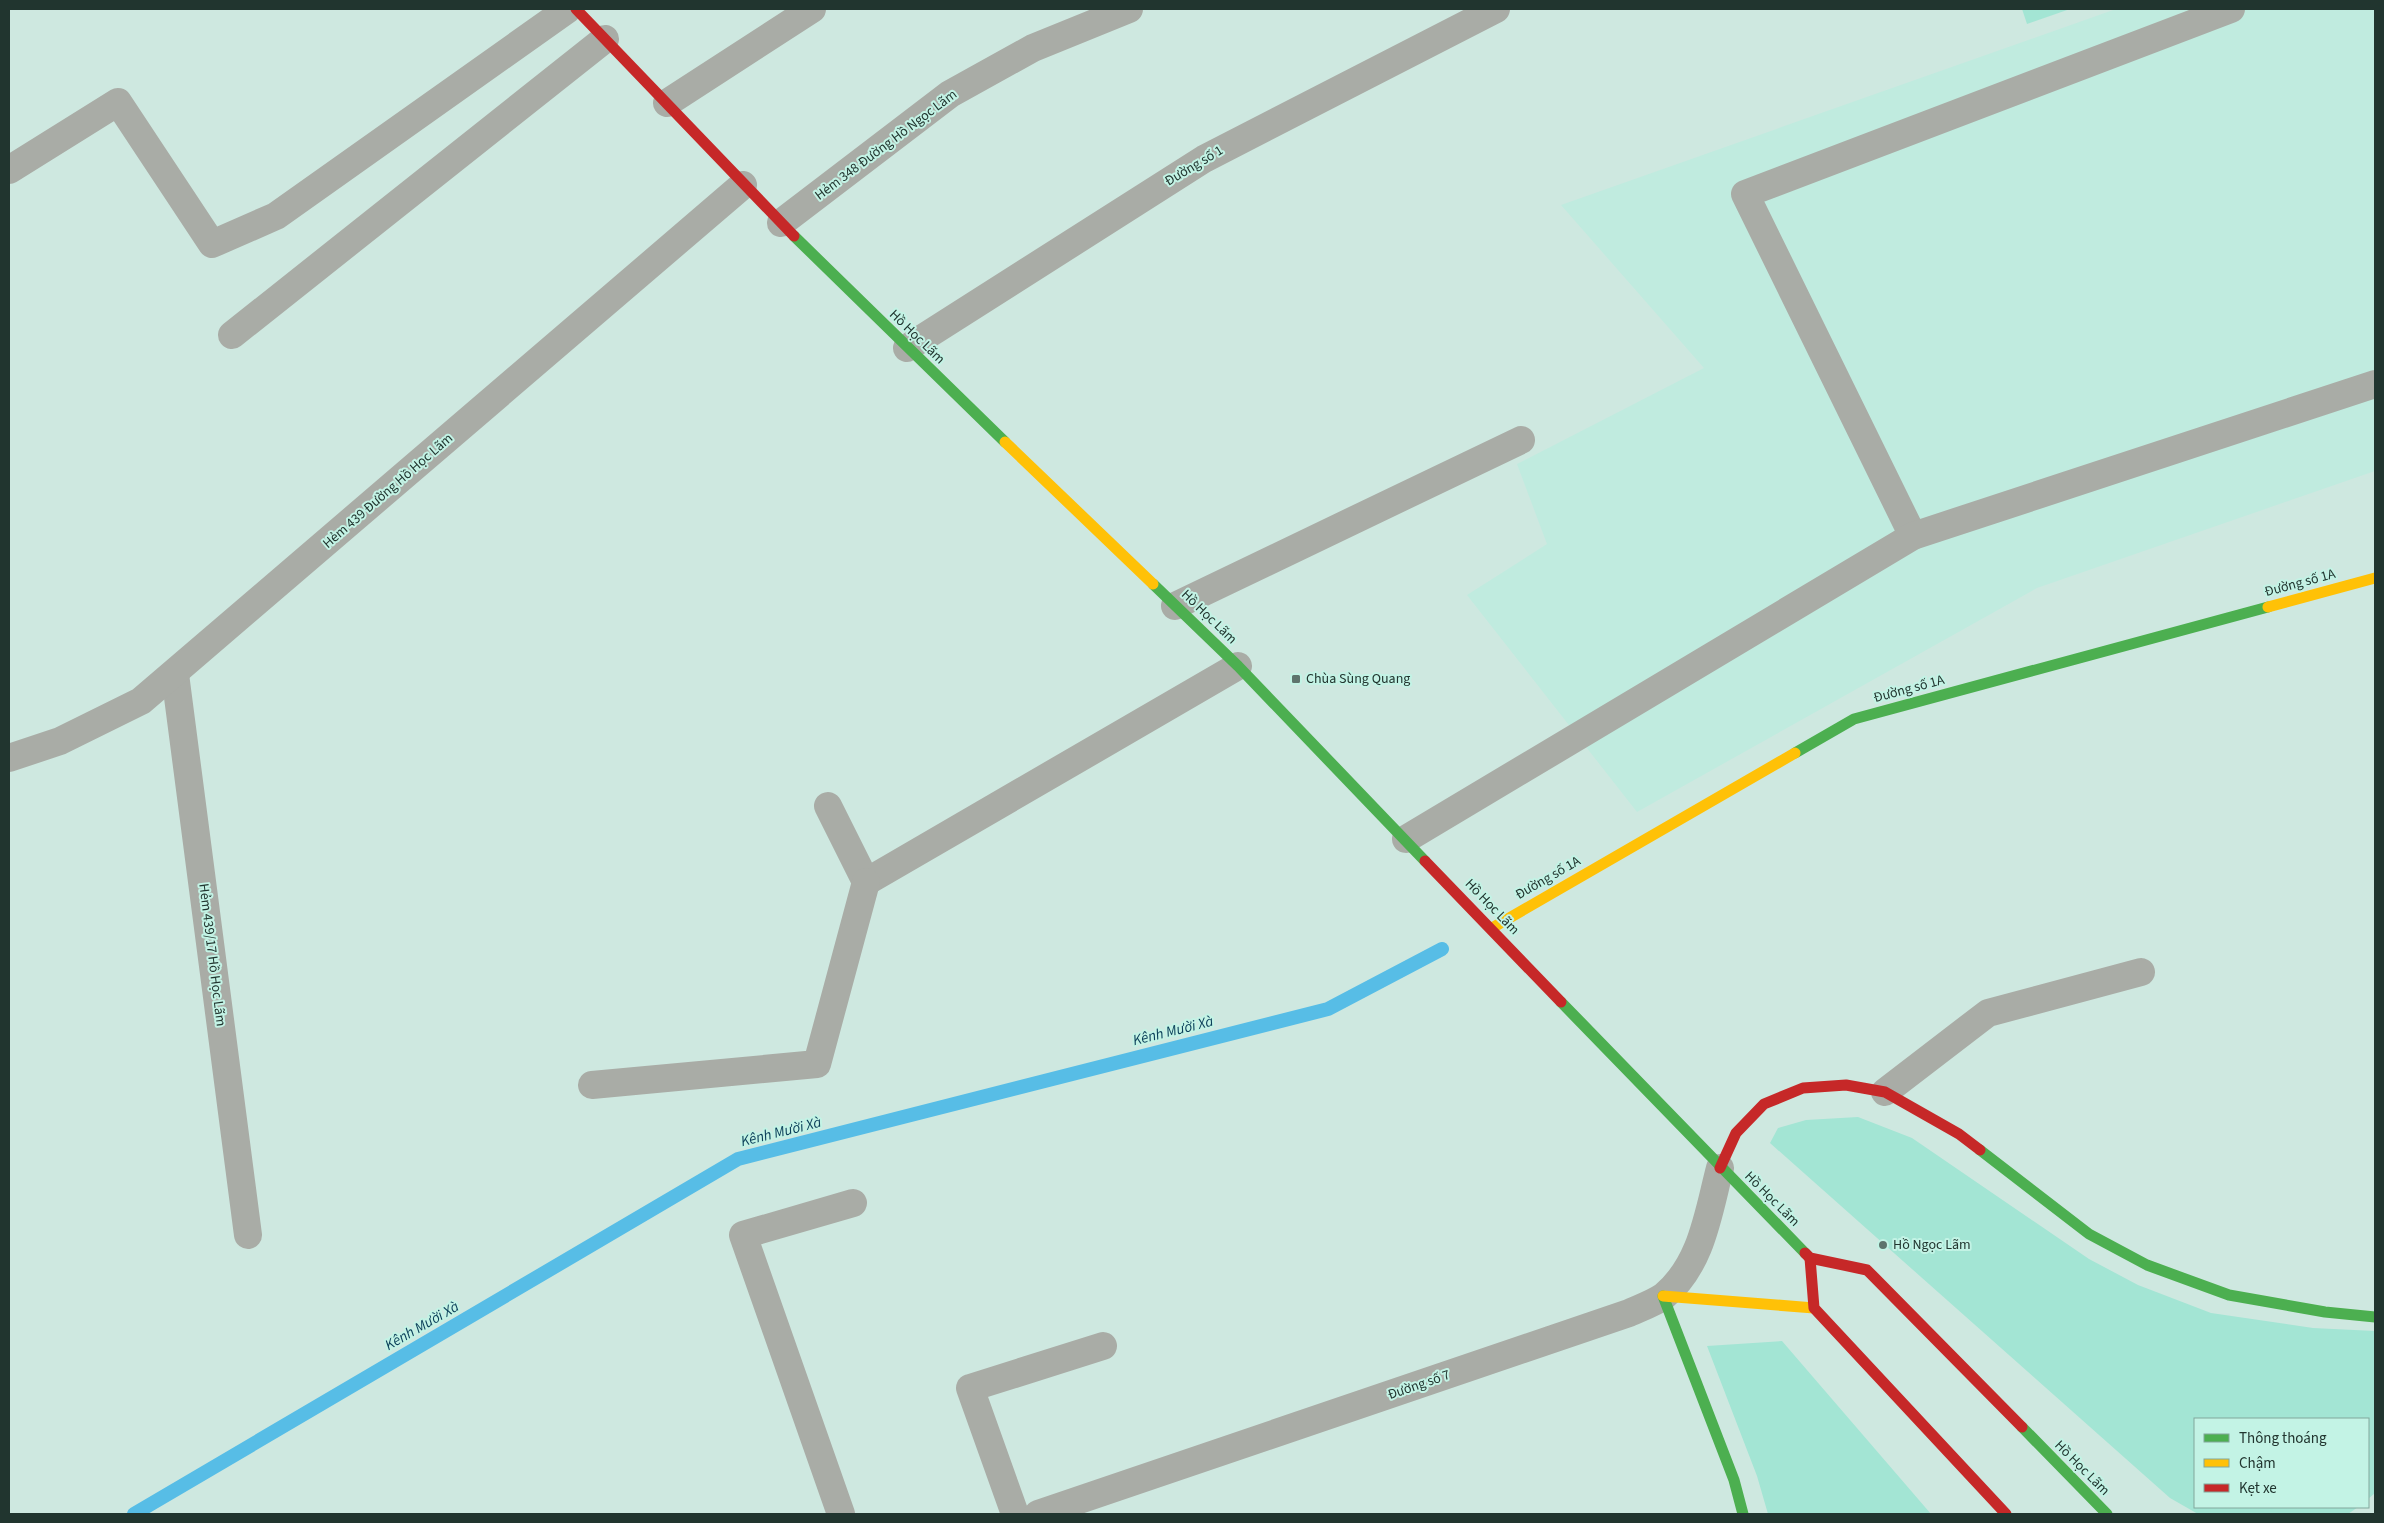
<svg xmlns="http://www.w3.org/2000/svg" width="2384" height="1523" font-family="'Source Sans 3',sans-serif">
<style>
.built{fill:#c0ebdf}
.green{fill:#a3e5d4}
.lines{fill:none;stroke-linecap:round;stroke-linejoin:round}
.stream{stroke:#57bde6;stroke-width:14}
.lane{stroke:#a9aca6;stroke-width:28}
.street{stroke:#a9aca6;stroke-width:28}
.fast{stroke:#4caf50;stroke-width:11}
.slow{stroke:#ffc107;stroke-width:11}
.jam{stroke:#c62828;stroke-width:11}
.poi-dot{fill:#5e746d;stroke:#c3f3e5;stroke-width:2}
.labels{text-anchor:middle;dominant-baseline:central;stroke-width:4;stroke-linejoin:round;paint-order:stroke}
.street-label{font-size:14px;fill:#21352f;stroke:#c3f3e5}
.poi-label{font-size:14px;fill:#21352f;stroke:#c3f3e5;text-anchor:start}
.water-label{font-size:15px;font-style:italic;fill:#0a3e58;stroke:#c3f3e5}
</style>
<rect width="100%" height="100%" fill="#cee8e0"/>
<!-- built -->
<path class="built" d="M2116,9H2375V471L2037,588L1637,812L1467,595L1547,544L1517,464L1704,368L1561,205Z"/>
<!-- green -->
<g class="green">
<path d="M2022,9H2070L2027,24Z"/>
<path d="M1858,1117L1912,1138L2089,1259L2138,1285L2211,1313L2313,1328L2375,1331V1493L2368,1499V1419H2195V1507H2358L2348,1514H2198L2170,1498L1770,1143L1778,1128L1806,1120Z"/>
<path d="M1782,1341L1931,1514H1768L1757,1476L1707,1346Z"/>
</g>
<g class="lines">
<!-- stream -->
<path class="stream" d="M134,1514L738,1159L1328,1009L1442,949"/>
<!-- lane -->
<g class="lane">
<path d="M667,103L812,9"/>
<path d="M9,170L118,102L212,244L276,216L568,9"/>
<path d="M781,223L950,94L1033,48L1129,9"/>
<path d="M232,335L605,39"/>
<path d="M1913,536L1745,194L2231,9"/>
<path d="M828,806L866,882L1238,666"/>
<path d="M1406,839L1913,536L2375,384"/>
<path d="M592,1085L817,1064L866,882"/>
<path d="M1015,1514L970,1388L1103,1346"/>
</g>
<!-- street -->
<g class="street">
<path d="M907,348L1204,159L1496,9"/>
<path d="M1175,606L1521,440"/>
<path d="M175,674L248,1235"/>
<path d="M9,758L60,741L141,701L743,185"/>
<path d="M1885,1092L1988,1013L2141,972"/>
<path d="M841,1514L743,1235L853,1203"/>
<path d="M1038,1514L1629,1313C1640,1308 1654,1303 1664,1296C1702,1264 1708,1214 1720,1168"/>
</g>
<!-- fast -->
<g class="fast">
<path d="M794,236L1005,442"/>
<path d="M1153,584L1238,666L1425,861"/>
<path d="M1795,753L1854,719L2268,607"/>
<path d="M1561,1002L1805,1253"/>
<path d="M1980,1150L2089,1234L2147,1265L2229,1295L2325,1312L2375,1317"/>
<path d="M1663,1296L1734,1480L1743,1514"/>
<path d="M2022,1427L2107,1514"/>
</g>
<!-- slow -->
<g class="slow">
<path d="M1005,442L1153,584"/>
<path d="M2268,607L2375,578"/>
<path d="M1492,928L1795,753"/>
<path d="M1663,1296L1814,1308"/>
</g>
<!-- jam -->
<g class="jam">
<path d="M576,9L794,236"/>
<path d="M1425,861L1561,1002"/>
<path d="M1720,1168L1736,1133L1764,1104L1803,1088L1846,1085L1885,1092L1959,1134L1980,1150"/>
<path d="M1805,1253L1810,1258L1867,1270L2022,1427"/>
<path d="M1810,1258L1814,1308L2006,1514"/>
</g>
</g>
<!-- markers -->
<g class="poi-dot">
<rect x="1291" y="674" width="10" height="10" rx="2.5"/>
<circle cx="1883" cy="1245" r="5"/>
</g>
<g class="labels">
<!-- street labels -->
<g class="street-label">
<text transform="translate(886 145) rotate(-37)">Hẻm 348 Đường Hồ Ngọc Lãm</text>
<text transform="translate(1194 166) rotate(-31)">Đường số 1</text>
<text transform="translate(917 337) rotate(44)">Hồ Học Lãm</text>
<text transform="translate(388 491) rotate(-41)">Hẻm 439 Đường Hồ Học Lãm</text>
<text transform="translate(2300 583) rotate(-15)">Đường số 1A</text>
<text transform="translate(1209 617) rotate(44)">Hồ Học Lãm</text>
<text transform="translate(1909 689) rotate(-15)">Đường số 1A</text>
<text transform="translate(1548 878) rotate(-30)">Đường số 1A</text>
<text transform="translate(1492 907) rotate(46)">Hồ Học Lãm</text>
<text transform="translate(212 955) rotate(83)">Hẻm 439/17 Hồ Học Lãm</text>
<text transform="translate(1772 1199) rotate(45)">Hồ Học Lãm</text>
<text transform="translate(1419 1385) rotate(-19)">Đường số 7</text>
<text transform="translate(2082 1468) rotate(45)">Hồ Học Lãm</text>
</g>
<!-- poi labels -->
<g class="poi-label">
<text x="1306" y="679">Chùa Sùng Quang</text>
<text x="1893" y="1245">Hồ Ngọc Lãm</text>
</g>
<!-- water labels -->
<g class="water-label">
<text transform="translate(1173 1031) rotate(-14)">Kênh Mười Xà</text>
<text transform="translate(781 1132) rotate(-14)">Kênh Mười Xà</text>
<text transform="translate(422 1326) rotate(-30)">Kênh Mười Xà</text>
</g>
</g>
<!-- border -->
<rect width="2384" height="1523" fill="none" stroke="#21352f" stroke-width="20"/>
<!-- legend -->
<rect x="2194" y="1418" width="175" height="90" fill="#c3f3e5" stroke="#82a79c"/>
<rect x="2204" y="1434" width="25" height="8" fill="#4caf50" stroke="#82a79c"/>
<text x="2239" y="1443" font-size="15" fill="#21352f">Thông thoáng</text>
<rect x="2204" y="1459" width="25" height="8" fill="#ffc107" stroke="#82a79c"/>
<text x="2239" y="1468" font-size="15" fill="#21352f">Chậm</text>
<rect x="2204" y="1484" width="25" height="8" fill="#c62828" stroke="#82a79c"/>
<text x="2239" y="1493" font-size="15" fill="#21352f">Kẹt xe</text>
</svg>
